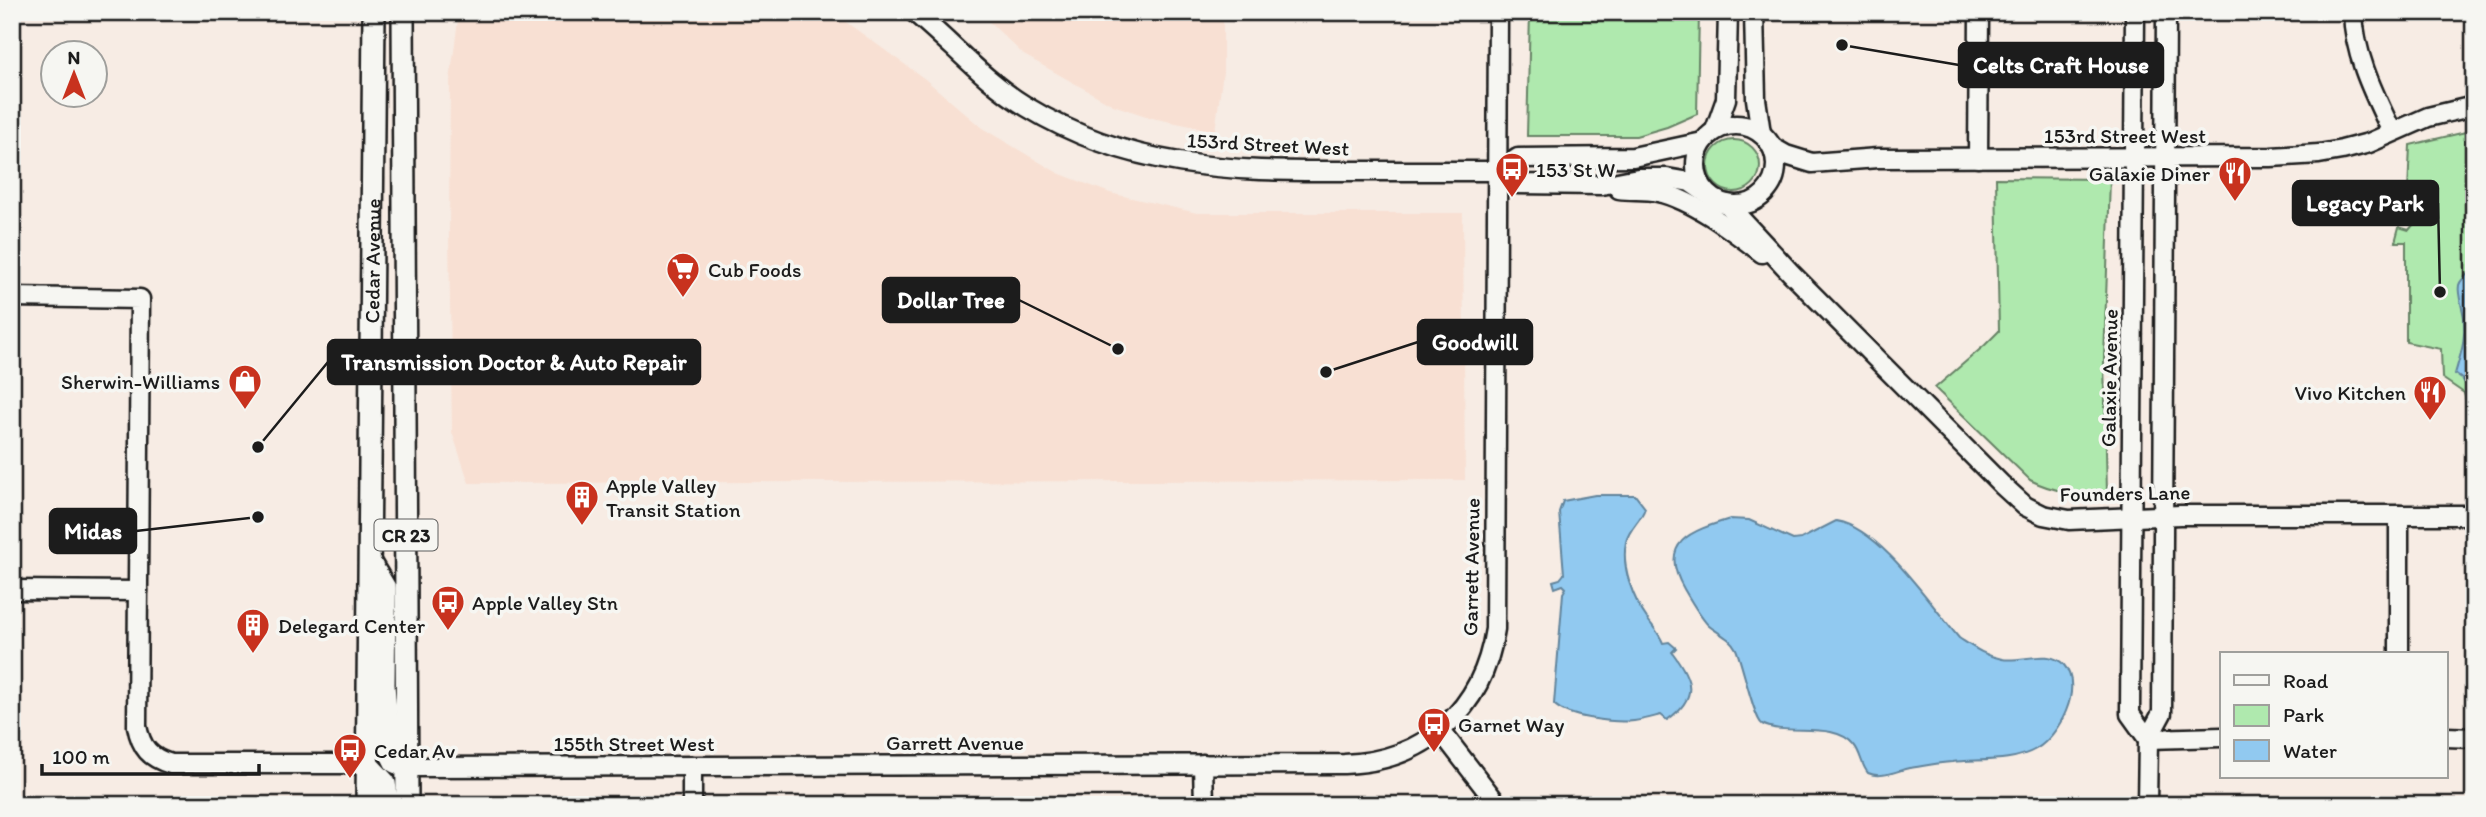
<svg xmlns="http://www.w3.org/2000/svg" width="2486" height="817" font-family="Itim,sans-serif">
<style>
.built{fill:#f8e0d3}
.green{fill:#afe9ae;stroke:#668265;stroke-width:2}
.water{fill:#91c9f0;stroke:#62849b;stroke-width:2}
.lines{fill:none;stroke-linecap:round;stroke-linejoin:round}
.minor-casing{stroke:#1c1c1c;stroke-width:23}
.major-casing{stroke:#1c1c1c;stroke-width:26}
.minor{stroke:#f6f6f2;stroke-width:18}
.major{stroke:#f6f6f2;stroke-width:21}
.labels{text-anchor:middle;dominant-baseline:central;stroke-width:7;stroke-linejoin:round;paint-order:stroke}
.shield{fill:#f6f6f2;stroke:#5d5d5c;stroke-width:2}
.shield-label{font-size:19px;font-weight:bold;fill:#1c1c1c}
.street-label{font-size:21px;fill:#1c1c1c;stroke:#f6f6f2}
.poi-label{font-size:21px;fill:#1c1c1c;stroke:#f6f6f2;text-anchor:start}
.leader{fill:none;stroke:#1c1c1c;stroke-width:2.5}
.callout-dot{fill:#1c1c1c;stroke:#f6f6f2;stroke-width:2.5}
.callout{fill:#1c1c1c;stroke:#1c1c1c;stroke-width:2.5}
.callout-label{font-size:23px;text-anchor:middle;font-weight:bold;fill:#fff}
</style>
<rect width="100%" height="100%" fill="#f7ece4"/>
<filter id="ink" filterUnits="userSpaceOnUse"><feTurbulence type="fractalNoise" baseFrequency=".0143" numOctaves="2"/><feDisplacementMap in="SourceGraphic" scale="14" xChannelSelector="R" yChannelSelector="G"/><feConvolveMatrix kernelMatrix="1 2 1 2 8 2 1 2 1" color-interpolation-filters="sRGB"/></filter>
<g filter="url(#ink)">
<!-- built -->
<g class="built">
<path d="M459,12H832L925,79L982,128L1058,173L1110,193L1197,213H1463L1465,480L469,483L452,432L449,235L450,81Z"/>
<path d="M979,12H1223V72L1215,131L1152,118L1113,105L1024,55Z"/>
</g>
<!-- green -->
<g class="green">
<path d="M1530,12H1699L1697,114L1667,127L1636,136H1527Z"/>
<path d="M2474,130V430L2464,393L2442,378L2441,349L2406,342V242H2395L2399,227L2409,230L2418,219L2419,192H2408L2410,145Z"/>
<circle cx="1734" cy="166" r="26"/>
<path d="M1996,178L2110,179L2104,360L2107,493C2076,493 2058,494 2030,480L1935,388L1985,345L1999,331Z"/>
</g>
<!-- water -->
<g class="water">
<path d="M2474,269V398L2463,380L2455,374C2461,353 2466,340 2464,318C2463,308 2457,295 2459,285C2461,278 2468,274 2474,269Z"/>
<path d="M1595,495H1635L1645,508C1641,521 1629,528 1626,542C1621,568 1633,599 1648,620C1654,628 1659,633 1663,643L1669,642L1676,648L1672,652C1693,680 1699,697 1667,720L1661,715C1653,717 1643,720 1634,721C1616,723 1566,718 1554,704L1563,593L1566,588L1563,585L1555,588L1553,581L1560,579L1564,574L1559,512L1563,501Z"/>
<path d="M1730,519L1749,520L1793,540L1801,539L1836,521C1880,528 1930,604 1959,638C1973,647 1985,656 2002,659C2021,663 2049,648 2064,665C2084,688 2059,736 2036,749C2012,763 1979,759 1952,762C1937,763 1923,766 1909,768C1896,771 1881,779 1868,773C1861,765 1861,753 1854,745C1834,720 1786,737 1762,724C1754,719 1742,662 1736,649C1730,637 1717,633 1708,625C1699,615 1691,601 1684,589C1657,542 1691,531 1730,519Z"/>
</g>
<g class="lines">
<defs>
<g id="minor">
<path d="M914,12C953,44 984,81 1027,107C1127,168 1230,172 1344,171C1395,171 1446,171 1498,171L1518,158L1633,157L1703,142"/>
<path d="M1754,12L1756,99L1761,133"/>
<path d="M2135,12L2130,714L2148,739"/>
<path d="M2353,12C2354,55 2374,94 2392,132"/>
<circle cx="1736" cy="165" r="40"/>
<path d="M1715,130L1726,99L1728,12"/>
<path d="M1772,147L1786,155L1812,163L1878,158L2271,157L2319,154L2342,150L2369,143L2428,117L2474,106"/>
<path d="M1978,158L1979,12"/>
<path d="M1498,171L1518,184L1602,185L1638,178H1667L1690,182L1706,193"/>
<path d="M1619,189C1631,191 1645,189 1658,192C1694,200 1733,231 1762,253"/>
<path d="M1727,204L1791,273L2002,485L2025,506L2043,515L2069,520L2180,515H2474"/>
<path d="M12,297L140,299L137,726C141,748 150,758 171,764H367"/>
<path d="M2399,515V654"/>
<path d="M12,590L138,591"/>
<path d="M1440,730L1498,805"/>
<path d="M2446,737L2474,738"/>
<path d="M2148,739L2222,737"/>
<path d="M1203,764L1204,805"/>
<path d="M407,767L1344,764C1425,761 1483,710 1495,629L1498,12"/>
<path d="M692,805V766"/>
<path d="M2147,805L2148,739L2162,713L2166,12"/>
</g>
<g id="major">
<path d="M403,12L407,805"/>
<path d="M370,563L385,588L384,685L389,750L395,762L407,767"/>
<path d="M367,764L385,783L388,805"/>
<path id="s1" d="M367,805L374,12"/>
</g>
</defs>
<!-- minor casing -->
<use href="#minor" class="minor-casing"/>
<!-- major casing -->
<use href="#major" class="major-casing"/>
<!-- minor -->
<use href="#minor" class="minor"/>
<!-- major -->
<use href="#major" class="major"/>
</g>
</g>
<!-- icons -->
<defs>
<symbol id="bus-pin" viewBox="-11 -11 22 30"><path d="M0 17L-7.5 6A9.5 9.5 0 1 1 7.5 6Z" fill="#c8321e" stroke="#f6f6f2"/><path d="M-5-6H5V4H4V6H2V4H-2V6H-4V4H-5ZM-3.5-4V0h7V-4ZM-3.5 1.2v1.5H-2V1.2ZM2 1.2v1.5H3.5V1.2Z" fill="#fff"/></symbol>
<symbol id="restaurant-pin" viewBox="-11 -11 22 30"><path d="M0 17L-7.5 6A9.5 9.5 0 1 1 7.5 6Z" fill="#c8321e" stroke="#f6f6f2"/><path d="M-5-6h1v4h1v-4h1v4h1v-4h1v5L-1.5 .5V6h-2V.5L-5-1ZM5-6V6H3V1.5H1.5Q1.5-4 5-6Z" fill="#fff"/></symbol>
<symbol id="supermarket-pin" viewBox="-11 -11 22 30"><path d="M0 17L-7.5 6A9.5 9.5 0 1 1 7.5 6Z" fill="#c8321e" stroke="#f6f6f2"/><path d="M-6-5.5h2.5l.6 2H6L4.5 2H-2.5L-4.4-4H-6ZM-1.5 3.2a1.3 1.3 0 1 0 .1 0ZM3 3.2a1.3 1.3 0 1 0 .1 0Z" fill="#fff"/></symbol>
<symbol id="shop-pin" viewBox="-11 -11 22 30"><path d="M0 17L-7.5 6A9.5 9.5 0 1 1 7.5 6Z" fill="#c8321e" stroke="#f6f6f2"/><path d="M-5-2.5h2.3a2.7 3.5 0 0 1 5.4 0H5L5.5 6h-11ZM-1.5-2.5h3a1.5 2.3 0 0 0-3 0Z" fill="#fff"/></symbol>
<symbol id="building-pin" viewBox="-11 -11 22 30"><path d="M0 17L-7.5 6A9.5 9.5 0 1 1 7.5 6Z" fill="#c8321e" stroke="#f6f6f2"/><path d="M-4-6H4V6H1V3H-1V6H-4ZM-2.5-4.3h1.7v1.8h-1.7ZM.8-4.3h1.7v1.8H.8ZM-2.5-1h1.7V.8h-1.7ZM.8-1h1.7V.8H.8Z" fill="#fff"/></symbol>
</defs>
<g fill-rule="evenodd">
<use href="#bus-pin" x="1493" y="150" width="38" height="52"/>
<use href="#restaurant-pin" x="2216" y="154" width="38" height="52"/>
<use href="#supermarket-pin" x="664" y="250" width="38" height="52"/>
<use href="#shop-pin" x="226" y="362" width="38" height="52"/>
<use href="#restaurant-pin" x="2411" y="373" width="38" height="52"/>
<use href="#building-pin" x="563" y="478" width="38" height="52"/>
<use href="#bus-pin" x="429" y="583" width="38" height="52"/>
<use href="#building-pin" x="234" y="606" width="38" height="52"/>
<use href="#bus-pin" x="1415" y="705" width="38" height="52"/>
<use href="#bus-pin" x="331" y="731" width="38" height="52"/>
</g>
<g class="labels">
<!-- shield labels -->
<rect class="shield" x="374.5" y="519.5" width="63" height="31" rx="5"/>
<g class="shield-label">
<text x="406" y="535">CR 23</text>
</g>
<!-- street labels -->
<g class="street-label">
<text x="2125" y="135">153rd Street West</text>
<text transform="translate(1268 144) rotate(3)">153rd Street West</text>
<text stroke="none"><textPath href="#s1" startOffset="544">Cedar Avenue</textPath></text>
<text transform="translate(2109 378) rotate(-89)">Galaxie Avenue</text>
<text transform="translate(2125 493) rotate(-1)">Founders Lane</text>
<text transform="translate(1471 567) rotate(-89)">Garrett Avenue</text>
<text x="955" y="742">Garrett Avenue</text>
<text x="634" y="743">155th Street West</text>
</g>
<!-- poi labels -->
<g class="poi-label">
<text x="1536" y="169">153 St W</text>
<text x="2210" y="173" text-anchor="end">Galaxie Diner</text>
<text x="708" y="269">Cub Foods</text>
<text x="220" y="381" text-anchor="end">Sherwin-Williams</text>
<text x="2406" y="392" text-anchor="end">Vivo Kitchen</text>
<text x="606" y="485">Apple Valley<tspan x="606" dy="24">Transit Station</tspan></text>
<text x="472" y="602">Apple Valley Stn</text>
<text x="278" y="625">Delegard Center</text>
<text x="1458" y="724">Garnet Way</text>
<text x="374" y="750">Cedar Av</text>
</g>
</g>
<!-- callouts -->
<path class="leader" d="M1842 45L1959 65M2440 292L2438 203M1118 349L1019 300M1326 372L1418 342M258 447L328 362M258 517L136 531"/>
<g class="callout-dot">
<circle cx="1842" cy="45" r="7"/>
<circle cx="2440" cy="292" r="7"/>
<circle cx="1118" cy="349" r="7"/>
<circle cx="1326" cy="372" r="7"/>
<circle cx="258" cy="447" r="7"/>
<circle cx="258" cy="517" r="7"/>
</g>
<g class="callout">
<rect x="1959" y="43" width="204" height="44" rx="7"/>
<rect x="2293" y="181" width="145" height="44" rx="7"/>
<rect x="883" y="278" width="136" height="44" rx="7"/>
<rect x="1418" y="320" width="114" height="44" rx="7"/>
<rect x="328" y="340" width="372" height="44" rx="7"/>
<rect x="50" y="509" width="86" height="44" rx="7"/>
</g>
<g class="callout-label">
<text x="2061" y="73">Celts Craft House</text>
<text x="2365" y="211">Legacy Park</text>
<text x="951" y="308">Dollar Tree</text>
<text x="1475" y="350">Goodwill</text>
<text x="514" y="370">Transmission Doctor &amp; Auto Repair</text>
<text x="93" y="539">Midas</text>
</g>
<!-- margin -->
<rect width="2486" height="817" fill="none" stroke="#f6f6f2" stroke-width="42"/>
<rect x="21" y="21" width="2444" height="775" fill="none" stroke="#1c1c1c" stroke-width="2.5" filter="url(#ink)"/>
<!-- legend -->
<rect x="2220" y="652" width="228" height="126" fill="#f6f6f2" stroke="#9f9f9c" stroke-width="2"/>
<rect x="2234" y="675" width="35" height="10" fill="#f6f6f2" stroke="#9f9f9c" stroke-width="2"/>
<text x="2283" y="688" font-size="21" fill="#1c1c1c">Road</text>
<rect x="2234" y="705" width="35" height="21" fill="#afe9ae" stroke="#9f9f9c" stroke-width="2"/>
<text x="2283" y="722" font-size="21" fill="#1c1c1c">Park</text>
<rect x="2234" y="740" width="35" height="21" fill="#91c9f0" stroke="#9f9f9c" stroke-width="2"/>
<text x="2283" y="758" font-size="21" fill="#1c1c1c">Water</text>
<!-- north arrow -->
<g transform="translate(74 74)"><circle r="33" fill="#f6f6f2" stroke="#9f9f9c" stroke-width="2"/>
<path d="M0-5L12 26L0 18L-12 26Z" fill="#c8321e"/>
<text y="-10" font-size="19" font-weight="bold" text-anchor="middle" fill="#1c1c1c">N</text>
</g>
<!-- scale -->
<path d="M42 764v10h217v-10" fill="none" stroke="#1c1c1c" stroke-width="3.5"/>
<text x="52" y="764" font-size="21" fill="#1c1c1c" stroke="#f6f6f2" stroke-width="5" paint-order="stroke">100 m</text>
</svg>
